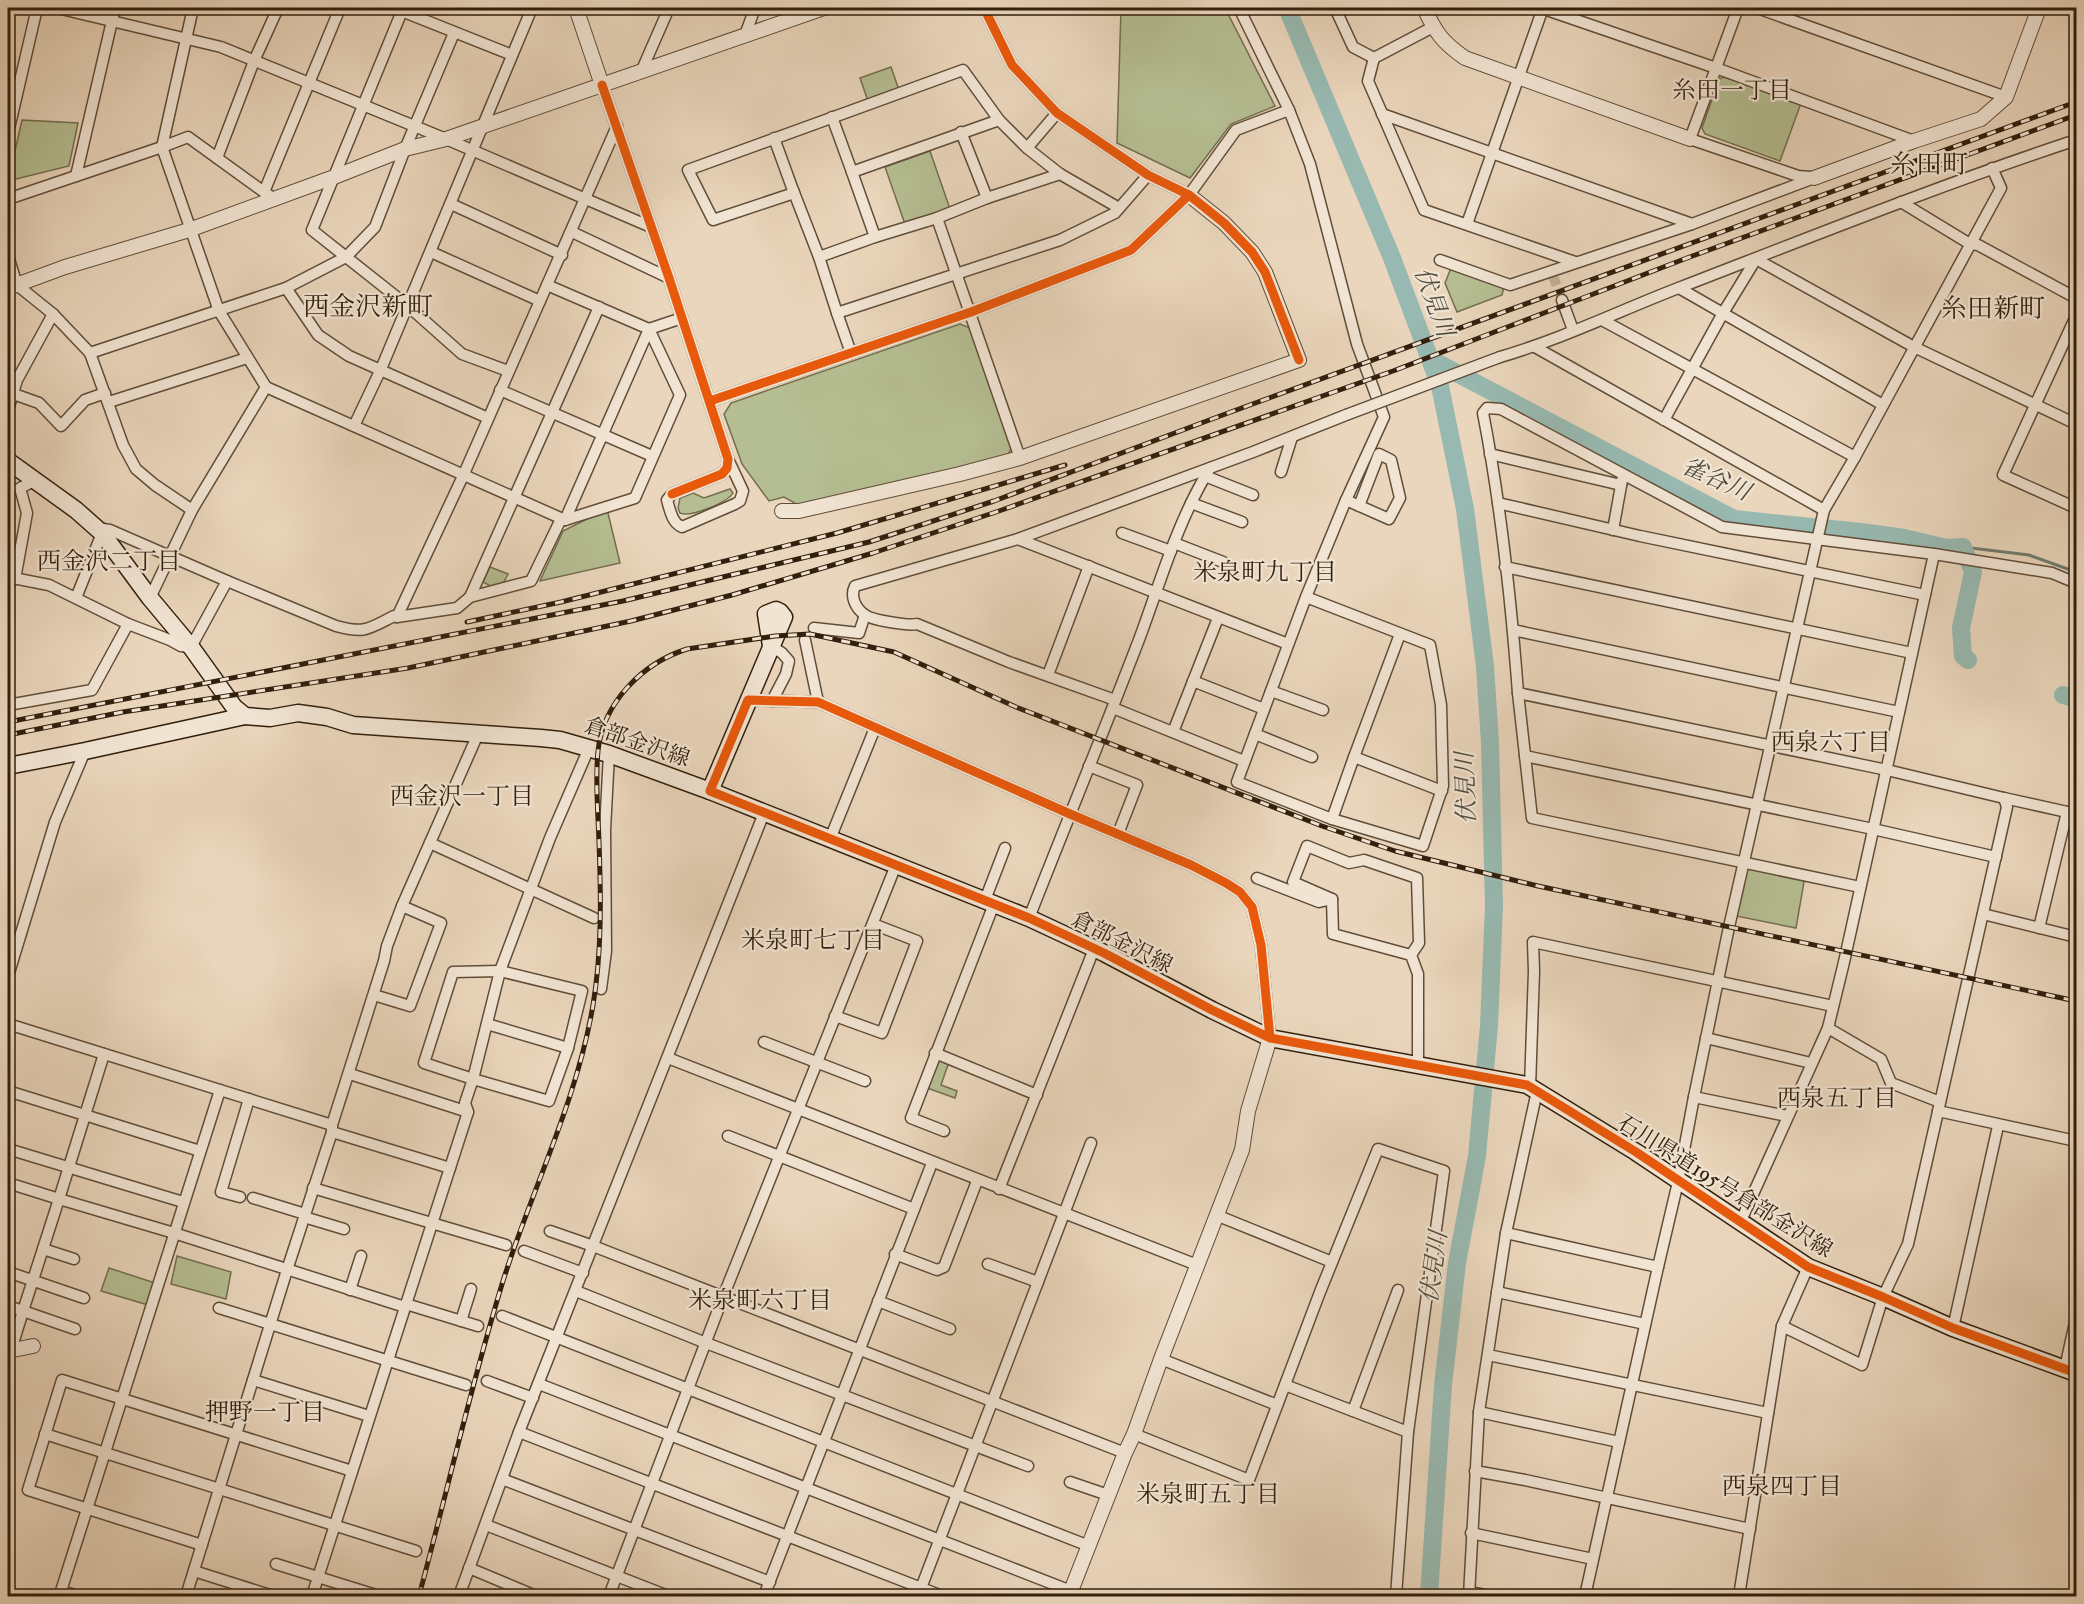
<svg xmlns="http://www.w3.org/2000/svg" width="2084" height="1604" font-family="'IM FELL Double Pica','Noto Serif JP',serif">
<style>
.green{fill:#b5be92;stroke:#746e4f;stroke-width:1.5}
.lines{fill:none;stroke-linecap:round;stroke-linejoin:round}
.stream{stroke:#6f7b6f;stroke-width:3}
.river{stroke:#98b9b1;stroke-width:18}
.minor-tunnel{stroke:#c5b199;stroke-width:10;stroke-dasharray:10 5;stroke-linecap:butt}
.minor-casing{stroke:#604d38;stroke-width:13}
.tertiary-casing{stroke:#604d38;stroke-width:16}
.secondary-casing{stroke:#321f0c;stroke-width:19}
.minor{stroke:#f1e4d3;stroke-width:10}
.tertiary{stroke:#f1e4d3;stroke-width:14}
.secondary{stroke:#f1e4d3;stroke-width:16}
.rail-casing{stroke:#321f0c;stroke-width:5}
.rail{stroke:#f1e4d3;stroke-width:3;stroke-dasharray:9;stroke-linecap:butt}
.minor-bridge-casing{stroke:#604d38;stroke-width:13;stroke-linecap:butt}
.minor-bridge{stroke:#f1e4d3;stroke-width:10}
.cycleway-casing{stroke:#f1e4d3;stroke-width:13}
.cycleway{stroke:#e8590c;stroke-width:9}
.labels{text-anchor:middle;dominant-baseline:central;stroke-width:4.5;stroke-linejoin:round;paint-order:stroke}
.street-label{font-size:22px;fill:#321f0c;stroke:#f1e4d3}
.neighbourhood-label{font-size:24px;fill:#321f0c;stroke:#f1e4d3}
.water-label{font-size:24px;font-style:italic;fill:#514d3e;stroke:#f1e4d3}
.quarter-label{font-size:26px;fill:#321f0c;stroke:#f1e4d3}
</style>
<rect width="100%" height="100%" fill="#ead6bc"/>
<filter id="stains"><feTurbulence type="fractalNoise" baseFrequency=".00333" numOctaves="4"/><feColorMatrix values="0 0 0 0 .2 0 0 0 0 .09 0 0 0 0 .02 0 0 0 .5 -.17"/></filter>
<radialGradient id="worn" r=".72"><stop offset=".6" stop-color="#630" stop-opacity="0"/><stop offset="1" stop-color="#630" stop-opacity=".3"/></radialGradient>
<!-- green -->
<g class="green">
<path d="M1121,8H1225L1275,106L1231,124L1190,178L1117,143Z"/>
<path d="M891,67L899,90L868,101L860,78Z"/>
<path d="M1724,77L1801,103L1780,161L1705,134L1702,128L1719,79Z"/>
<path d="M22,120L78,123L69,166L8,181Z"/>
<path d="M930,151L950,209L905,224L885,167Z"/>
<path d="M1451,268L1504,287L1502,295L1457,312L1445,283Z"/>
<path d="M960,324L970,328L1011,449L1007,456L800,506L784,497L769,501L742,464L724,414L731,403Z"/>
<path d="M730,489L733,493C728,502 690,518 680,513L678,508L680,498L693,493L704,498Z"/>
<path d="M607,509L620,563L540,581L563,531Z"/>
<path d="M490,567L508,574L504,582L492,587L483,582Z"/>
<path d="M1745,864L1805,876L1796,928L1736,916Z"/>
<path d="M942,1059L949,1062L941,1085L957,1091L955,1098L927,1088L937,1061Z"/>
<path d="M177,1256L231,1272L226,1299L171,1284Z"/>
<path d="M109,1268L155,1283L148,1305L101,1291Z"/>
</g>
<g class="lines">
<!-- stream -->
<path class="stream" d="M1963,547L2029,555L2076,572"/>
<!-- river -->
<g class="river">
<path d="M1287,8L1392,258L1440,386L1465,509L1485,666L1490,743L1494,905L1489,1026L1477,1156L1457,1263L1443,1385L1429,1596"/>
<path d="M1430,359L1734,519L1861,532L1904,538L1947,548L1963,547L1973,572L1961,628L1963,656L1968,660"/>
<path d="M2063,695L2076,699"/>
</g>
<!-- minor-tunnel -->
<path class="minor-tunnel" d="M1553,276L1562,300"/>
<defs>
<g id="minor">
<path d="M57,8L221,47L446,139L651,227"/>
<path d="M394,8L512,55"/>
<path d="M984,8L1012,65L1057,113L1148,175L1189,195"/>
<path d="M1239,8L1289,110L1310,164L1357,344L1384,417L1346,500L1306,597L1237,782L1332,819L1423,846L1443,786L1441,705L1430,645L1306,597"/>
<path d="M1335,8L1353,47L1374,58"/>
<path d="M1541,8L1716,68L1914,141"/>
<path d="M1738,8L1690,139L1798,176L1811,177"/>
<path d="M1757,8L2006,97"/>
<path d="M402,11L312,230L408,306L462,354L508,371"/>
<path d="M1433,27L1374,58L1368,81L1424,210L1575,262"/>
<path d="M745,35L755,8"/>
<path d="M641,72L669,8"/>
<path d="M602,85L669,278L728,459L743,491L740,501L735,504L682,527C672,523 670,510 667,500L672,494L722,474L727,468L728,459"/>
<path d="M1382,114L1692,224"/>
<path d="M832,117L852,172"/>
<path d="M961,132L987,198L937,218L1020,458"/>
<path d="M8,133L37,8"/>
<path d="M774,138L794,193L713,220L688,170L963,70L999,120"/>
<path d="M217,158L254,61L278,8"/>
<path d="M1060,174L1119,208"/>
<path d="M76,176L115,8"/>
<path d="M793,190L819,257L875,237"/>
<path d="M270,196L264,192L340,8"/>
<path d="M987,198L1060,174L1027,148"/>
<path d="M8,199L162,147L188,137L264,192"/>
<path d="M1901,202L1970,244L1978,245L2076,298"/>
<path d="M451,204L562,255"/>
<path d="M937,218L875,237L852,172L999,120L1027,148L1057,113"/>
<path d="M1467,224L1543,8"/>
<path d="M572,232L669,278"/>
<path d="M431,252L540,301"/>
<path d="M8,256L17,285L53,314L17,380L8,410"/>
<path d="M819,257L837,313L1060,240L1115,213L1148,175"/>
<path d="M1440,260L1510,285L1692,224L1814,178"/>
<path d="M286,288L346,257L375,227L405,149L454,33"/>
<path d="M1679,288L1883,405"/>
<path d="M1562,300L1573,330"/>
<path d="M837,313L851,353"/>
<path d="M53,314L90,353"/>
<path d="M2076,316L2003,475L2076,508"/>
<path d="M1602,320L1855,457"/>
<path d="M1535,347L1824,510"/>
<path d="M1500,357C1562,339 1621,310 1681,287C1813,236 1943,184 2076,140"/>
<path d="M266,387L565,520L635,498L680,395L649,329L682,318"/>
<path d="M500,390L652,456"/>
<path d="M8,392L39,403L61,426L85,400L105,393"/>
<path d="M710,401L971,312L1131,250L1189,195L1236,130L1289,110"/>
<path d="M109,402L247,358"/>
<path d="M1664,420L1723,313L1756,259L1914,347L2076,424"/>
<path d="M354,426L381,369L532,8"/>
<path d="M1490,454L1621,485"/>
<path d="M1281,472L1292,437"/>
<path d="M1205,476L1253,495"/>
<path d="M1346,500L1389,519L1400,498L1391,460L1379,454L1359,506"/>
<path d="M1191,503L1242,522"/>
<path d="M1498,503L1640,536L1925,595"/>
<path d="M192,510L155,485L136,469L123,445L90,353L286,288L318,335L349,356L488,418"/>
<path d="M565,520L649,329L547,285L617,126"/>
<path d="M96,528L110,530L227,581"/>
<path d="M1613,530L1622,480"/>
<path d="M1122,533L1171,551"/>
<path d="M1018,539L1253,452L1346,415"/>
<path d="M1174,543L1223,562"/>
<path d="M1505,567L1912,653"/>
<path d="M8,577L49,585L128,624L170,640L181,646L191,647L227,581L336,626C365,634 368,629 394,616L397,617L457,608L470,597L531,581L561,519"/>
<path d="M15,579L27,513L20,488L36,480"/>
<path d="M470,597L599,307"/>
<path d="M76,598L102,533"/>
<path d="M150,598L192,510L266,387L219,311L162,147L193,8"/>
<path d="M397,617L463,476L547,285"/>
<path d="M814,628L859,633L865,615"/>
<path d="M1513,630L1899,712"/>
<path d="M1400,634L1354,757L1442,791"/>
<path d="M805,640L818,702"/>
<path d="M771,646L782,653L789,661L786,674L772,701"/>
<path d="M1048,675L1089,566"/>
<path d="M1193,681L1264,709"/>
<path d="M1271,691L1323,710"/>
<path d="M1518,693L1532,818L1860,887"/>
<path d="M748,700L818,702L1070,814L1191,865L1226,883L1240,892L1252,907L1261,945L1270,1038"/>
<path d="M1115,700L1009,662L917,624C908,626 872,620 865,615C855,608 850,596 855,586L1018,539L1288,644"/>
<path d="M8,705L92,690L128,624"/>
<path d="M1113,708L1244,761"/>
<path d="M1173,732L1218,618"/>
<path d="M1255,734L1312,757"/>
<path d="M1525,756L1873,829L1996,857"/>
<path d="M1089,766L1137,785L1118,834"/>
<path d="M2004,798L1887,770L1518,693C1511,600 1501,505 1483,413L1487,408L1501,409L1722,527L1934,554L2052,573L2076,583"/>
<path d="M1332,819L1354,757"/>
<path d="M830,839L875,728"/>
<path d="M430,843L594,918"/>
<path d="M1257,878L1319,902L1332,899"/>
<path d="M985,900L1005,848"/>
<path d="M1983,914L2076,937"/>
<path d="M1029,918C1066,824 1104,731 1140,637C1161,580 1178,520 1210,468"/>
<path d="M2039,928L2067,812"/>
<path d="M1411,955L1333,934L1332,899L1293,882L1307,846L1349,863L1364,860L1417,878L1419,943L1411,955L1418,974V1064"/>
<path d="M500,971L582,991L568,1048L549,1101L473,1079L424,1063L453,972Z"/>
<path d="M8,976L55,822L85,751"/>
<path d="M601,989L606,951L605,830L609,754"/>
<path d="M374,995L410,1006L441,923L402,906"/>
<path d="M835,1016L882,1033L917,941L873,924"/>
<path d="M8,1024L332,1125"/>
<path d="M487,1024L568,1048"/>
<path d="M1828,1028L1881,1059L1891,1083L1940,1102"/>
<path d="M1706,1038L1811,1063"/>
<path d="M764,1042L865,1081"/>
<path d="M935,1053L1037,1095"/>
<path d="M668,1058L1197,1265"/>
<path d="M350,1074L468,1112"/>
<path d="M1530,1087L1534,971L1533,942L1833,1006"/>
<path d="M8,1091L200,1151"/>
<path d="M1537,1091L1506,1233L1658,1267L1678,1182L1694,1097L1787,1116"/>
<path d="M1694,1097L1729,927L1824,510L1855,457L2001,188L1992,168"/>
<path d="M1938,1111L2076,1141"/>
<path d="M944,1131L911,1118L994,904"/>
<path d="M332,1132L450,1168"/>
<path d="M728,1136L914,1209"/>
<path d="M8,1149L183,1202"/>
<path d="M8,1183L59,1199L104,1054"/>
<path d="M313,1188L506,1245"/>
<path d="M999,1189L1094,949"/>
<path d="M240,1197L221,1192L249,1099"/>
<path d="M253,1198L305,1214"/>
<path d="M1216,1215L1332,1262"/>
<path d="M304,1217L344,1229"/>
<path d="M1740,1223L1828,1028L1844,962L1934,554"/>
<path d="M550,1231L593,1246L1125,1453"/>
<path d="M43,1249L74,1259"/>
<path d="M524,1251L583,1273"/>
<path d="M895,1254L937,1270L944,1267L977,1181"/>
<path d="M988,1264L1038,1282"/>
<path d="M8,1272L84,1298"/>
<path d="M350,1290L361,1256"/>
<path d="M576,1291L706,1343L1028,1466"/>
<path d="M1497,1292L1645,1324"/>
<path d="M878,1301L950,1329"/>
<path d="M406,1304L478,1326"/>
<path d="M8,1306L23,1311L11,1350"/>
<path d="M219,1308L466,1385"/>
<path d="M502,1316L1089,1546"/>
<path d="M461,1321L471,1289"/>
<path d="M1782,1326L1862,1365L1883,1297L1908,1244L2007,807L2004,798L2076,814"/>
<path d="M1953,1328L1998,1126"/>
<path d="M75,1329L23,1311L59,1199L174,1233L405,1307"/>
<path d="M1488,1355L1768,1413"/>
<path d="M1161,1359L1277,1405"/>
<path d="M2065,1368L2076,1318"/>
<path d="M253,1380L369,1416"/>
<path d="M487,1381L533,1398"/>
<path d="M539,1384L1071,1591"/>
<path d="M1285,1385L1408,1432L1396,1596"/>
<path d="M1353,1411L1398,1290"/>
<path d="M1479,1412L1619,1442"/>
<path d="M519,1432L942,1596"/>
<path d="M45,1434L416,1551"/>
<path d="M1134,1434L1249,1480L1320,1292L1378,1149L1444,1171L1408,1432"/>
<path d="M1475,1471L1525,1480L1750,1529"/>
<path d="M502,1479L770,1582"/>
<path d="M1070,1482L1108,1495"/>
<path d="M486,1525L668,1596"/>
<path d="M1471,1533L1593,1559"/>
<path d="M202,1545L28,1490L62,1380L352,1471"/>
<path d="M276,1564L379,1596"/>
<path d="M469,1568L536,1596"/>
<path d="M194,1571L273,1596"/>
<path d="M1469,1592L1490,1596"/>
<path d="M78,1596L61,1591L220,1090"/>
<path d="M186,1596L287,1270L332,1132V1125L384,961L387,946L402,906L478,734"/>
<path d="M312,1596L468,1112L465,1103L473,1079L500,971L550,838L589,748"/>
<path d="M459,1596L519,1432L764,813"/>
<path d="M609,1596L723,1297L896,865"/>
<path d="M764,1596L932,1163"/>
<path d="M918,1596L1091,1143"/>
<path d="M1469,1596L1479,1412L1506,1233"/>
<path d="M1585,1596L1658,1267"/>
<path d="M1739,1596L1782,1326L1808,1267"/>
</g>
<g id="tertiary">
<path d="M576,8L602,85"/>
<path d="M1424,8C1436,33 1442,42 1465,58L1690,139"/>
<path d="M1814,178L1914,141L1981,119L2006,97L2039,8"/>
<path d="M8,288L65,267L189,230L334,177L405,149L446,139L824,8"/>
<path d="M782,511H799L960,474L1020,458L1299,360L1265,272L1252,252L1224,223L1189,195"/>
<path d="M8,1351L33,1346"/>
<path d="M1069,1596L1125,1453L1134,1434L1161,1359L1242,1150L1248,1111L1270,1038"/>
</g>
<g id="secondary">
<path d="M8,461L76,510L102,533L150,598L191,647L234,707L245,716L270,718L298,713L327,717L353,725L541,738L560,740L609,754L710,791L1029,918L1104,953L1212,1010L1270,1038L1527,1085L1636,1152L1808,1267L1883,1297L1953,1328L2076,1373"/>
<path d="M8,766L85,751L245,716"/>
<path d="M710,791L784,617L780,612L776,610L766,614L771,646"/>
</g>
</defs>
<!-- minor casing -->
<use href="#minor" class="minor-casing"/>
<!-- tertiary casing -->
<use href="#tertiary" class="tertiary-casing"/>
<!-- secondary casing -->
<use href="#secondary" class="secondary-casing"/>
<!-- minor -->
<use href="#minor" class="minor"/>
<!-- tertiary -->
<use href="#tertiary" class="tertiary"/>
<!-- secondary -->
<use href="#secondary" class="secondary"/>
<defs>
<g id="rail">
<path d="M467,622L561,602L837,533L1065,465"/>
<path d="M8,722L623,601L869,542L994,501L1220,416L2076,102"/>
<path d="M8,735L123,712L408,668L508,647L631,621L732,595L873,553L999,511L1393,371L1687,258L2076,115"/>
<path d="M419,1596C447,1492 471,1385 503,1281C532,1189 577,1101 593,1005C602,952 601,896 599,842C598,812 595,781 598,751C603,702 643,663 687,649L775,636L810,634L894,652L1016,707L1322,826L1395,851L1538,886L2076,1001"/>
</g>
</defs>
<!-- rail casing -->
<use href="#rail" class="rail-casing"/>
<!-- rail -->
<use href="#rail" class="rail"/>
<defs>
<path id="minor-bridge" d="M1346,415L1500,357"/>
</defs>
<!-- minor-bridge casing -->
<use href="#minor-bridge" class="minor-bridge-casing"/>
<!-- minor-bridge -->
<use href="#minor-bridge" class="minor-bridge"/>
<defs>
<g id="cycleway">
<path d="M984,8L1012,65L1057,113L1148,175L1189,195L1224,223L1252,252L1265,272L1299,360"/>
<path d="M602,85L669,278L728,459L727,468L722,474L672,494"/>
<path d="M710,401L971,312L1131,250L1189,195"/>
<path d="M1270,1038L1261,945L1252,907L1240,892L1226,883L1191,865L1070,814L818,702L748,700L710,791L1029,918L1104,953L1212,1010L1270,1038L1527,1085L1636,1152L1808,1267L1883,1297L1953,1328L2076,1373"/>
</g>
</defs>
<!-- cycleway casing -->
<use href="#cycleway" class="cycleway-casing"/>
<!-- cycleway -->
<use href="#cycleway" class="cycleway"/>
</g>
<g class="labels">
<!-- street labels -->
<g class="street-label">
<text transform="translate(637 742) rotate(19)">倉部金沢線</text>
<text transform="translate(1122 942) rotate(27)">倉部金沢線</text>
<text transform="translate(1725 1186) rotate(32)">石川県道195号倉部金沢線</text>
</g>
<!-- neighbourhood labels -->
<g class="neighbourhood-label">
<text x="1732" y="90">糸田一丁目</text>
<text x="109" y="561">西金沢二丁目</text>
<text x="1265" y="572">米泉町九丁目</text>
<text x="1831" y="742">西泉六丁目</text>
<text x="462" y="796">西金沢一丁目</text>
<text x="813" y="940">米泉町七丁目</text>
<text x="1837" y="1098">西泉五丁目</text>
<text x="760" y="1300">米泉町六丁目</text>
<text x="265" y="1412">押野一丁目</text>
<text x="1782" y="1486">西泉四丁目</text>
<text x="1208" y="1494">米泉町五丁目</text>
</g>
<!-- water labels -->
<g class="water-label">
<text transform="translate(1434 302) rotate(70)">伏見川</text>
<text transform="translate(1716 479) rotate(24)">雀谷川</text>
<text transform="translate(1466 788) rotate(-92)">伏見川</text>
<text transform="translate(1434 1267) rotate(-82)">伏見川</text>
</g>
<!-- quarter labels -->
<g class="quarter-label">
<text x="1929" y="165">糸田町</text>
<text x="368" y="307">西金沢新町</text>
<text x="1993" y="309">糸田新町</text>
</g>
</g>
<!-- margin -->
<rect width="2084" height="1604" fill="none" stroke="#ead6bc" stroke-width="30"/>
<rect x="9" y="9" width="2066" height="1586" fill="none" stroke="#321f0c" stroke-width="3"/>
<rect x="15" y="15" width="2054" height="1574" fill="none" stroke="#321f0c" stroke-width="1.5"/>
<rect width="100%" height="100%" filter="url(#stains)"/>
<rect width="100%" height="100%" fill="url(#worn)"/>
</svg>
